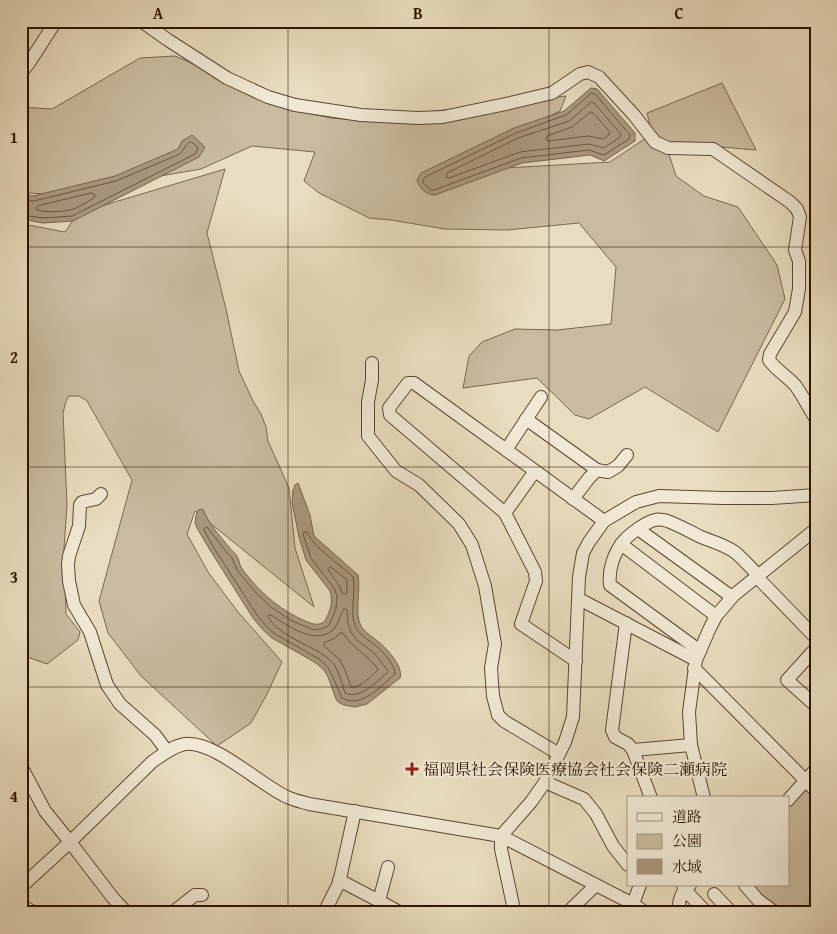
<svg xmlns="http://www.w3.org/2000/svg" width="837" height="934" font-family="'Gentium Book Plus','Noto Serif JP',serif">
<style>
.green{fill:#c9bb9f;stroke:#7b6750}
.water{fill:#a9987e;stroke:#77634c}
.lines{fill:none;stroke-linecap:round;stroke-linejoin:round}
.shore{stroke:#6b563f;stroke-width:1}
.minor-casing{stroke:#5c4630;stroke-width:14}
.minor{stroke:#f1e9d5;stroke-width:12}
.grid{fill:none;stroke:#2d1300;stroke-width:1;stroke-opacity:0.55}
.poi-dot{fill:#8f2418;stroke:#f1e9d5;stroke-width:2}
.labels{text-anchor:middle;dominant-baseline:central;stroke-width:4.5;stroke-linejoin:round;paint-order:stroke}
.poi-label{font-size:16px;fill:#2d1300;stroke:#f1e9d5;text-anchor:start}
.neatline{fill:none;stroke:#2d1300;stroke-width:2}
.grid-label{font-size:16px;text-anchor:middle;font-weight:bold;fill:#2d1300}
</style>
<rect width="100%" height="100%" fill="#e9ddbf"/>
<filter id="stains"><feTurbulence type="fractalNoise" baseFrequency=".004" numOctaves="4"/><feColorMatrix values="0 0 0 0 .2 0 0 0 0 .09 0 0 0 0 .02 0 0 0 .5 -.17"/></filter>
<radialGradient id="worn" r=".72"><stop offset=".6" stop-color="#630" stop-opacity="0"/><stop offset="1" stop-color="#630" stop-opacity=".3"/></radialGradient>
<!-- green -->
<g class="green">
<path d="M175,56L308,113L331,118L356,120L566,96L560,111L435,172L610,162L652,134L647,113L722,83L756,150L665,142L676,176L704,196L738,207L777,265L785,299L718,432L645,387L589,419L575,415L537,378L463,388L469,356L482,342L515,329L557,330L611,324L616,267L579,223L507,230L445,229L391,220L369,218L319,193L304,181L315,152L252,146L201,169L55,194L21,193V107L52,109L140,58Z"/>
<path d="M225,169L207,233L226,309L239,371L253,401L261,414L266,427L268,441L289,488L295,548L314,607L195,511L187,534L208,572L238,612L282,662L267,694L251,723L217,746L141,676L108,633L99,601L132,480L87,401L79,396H69L66,401L63,413L67,505L64,548L66,614L80,632L78,640L47,664L22,655L21,225H28L65,232L78,213Z"/>
<path d="M803,788L816,796V913H784L758,894L751,885H788V804Z"/>
</g>
<!-- water -->
<g class="water">
<path d="M591,88L597,89L635,133V141L604,161L590,155L522,163L435,195C426,195 419,188 417,180L421,173L514,128L564,111Z"/>
<path d="M192,135L205,147L199,157L73,221L43,223L21,219V195L33,196L115,176L178,149L182,141Z"/>
<path d="M298,483L310,515L314,536L358,575C361,590 354,613 361,626C365,633 373,637 379,642C387,649 404,667 400,678L367,704L355,707L344,705L338,702L336,699L328,677L324,670L316,663L272,638L264,631L253,618L210,550L197,528L195,523L196,516L198,510L203,509C208,523 220,536 229,547C231,550 235,553 237,556C239,559 239,563 241,567C243,571 247,575 250,579C265,597 283,611 305,621C313,624 322,628 327,617C331,608 333,601 330,591L306,560L299,537L292,503L293,490L295,485Z"/>
</g>
<g class="lines">
<!-- shore -->
<g class="shore">
<path d="M592,93L595,94L630,135L629,139L604,155L589,150L521,158L434,190H431L423,183V180L425,177L516,133L566,115Z"/>
<path d="M592,102L594,103L621,134L620,137L604,148L589,144L520,152L449,178L446,177L447,173L518,138L569,121Z"/>
<path d="M591,112L593,113L610,132L609,135L603,139L588,136L549,141L546,140L547,136L572,127Z"/>
<path d="M92,193L95,195L94,198C87,202 77,209 69,210C60,212 43,213 36,209L38,206Z"/>
<path d="M21,200L34,201L116,181L180,154C187,147 187,135 198,148L195,154L72,216L43,218L21,215"/>
<path d="M207,527L227,553L232,558L237,570L255,592L271,607L292,621L314,630L321,629L328,626L330,623L336,609L337,596L334,588L311,558L303,534L304,532H307C316,551 338,562 353,577C357,594 347,615 358,631C363,637 370,641 376,646C383,651 396,667 395,674C381,686 361,709 342,698L332,675L327,666L319,659L275,634L268,628L257,615L214,548L204,530L205,528Z"/>
<path d="M330,567L332,568L347,580V592L346,594L342,593L339,585L329,571L328,569Z"/>
<path d="M344,609L347,610L348,623L351,632L357,640L375,654L388,671L387,673C376,682 360,700 345,693C342,683 339,673 334,664C329,658 322,654 315,650C299,641 278,633 268,617L269,615H271C287,625 315,646 333,630C338,625 340,615 344,609Z"/>
<path d="M340,633H343C352,648 368,655 378,669L377,671C370,677 360,688 351,687L345,670L340,660L324,646V643L335,638Z"/>
</g>
<defs>
<g id="minor">
<path d="M141,21L168,40L227,78L268,97L295,105L361,115L418,118L443,117L510,103L552,93L580,74L588,72L599,77L634,115L655,142L668,148L713,149L790,202L797,209L800,217L795,250L799,261V289L795,312L770,354L769,360C776,370 787,376 795,385C803,396 809,408 816,419"/>
<path d="M21,73L29,63L56,21"/>
<path d="M372,363V380L368,402V436L396,471L419,485L459,524L472,545L485,586L495,644L491,668L493,696L498,715L504,721L559,754"/>
<path d="M526,419L597,470"/>
<path d="M506,450L541,397"/>
<path d="M101,494L96,499L82,502L80,505L79,526L69,556L68,565L69,581L74,605L90,632L107,685L120,704L155,735L167,751"/>
<path d="M573,499L589,478L597,470L608,472L618,466L627,455"/>
<path d="M505,513L535,471"/>
<path d="M638,529L732,597"/>
<path d="M621,544L716,616"/>
<path d="M756,576L816,638"/>
<path d="M579,599L696,660"/>
<path d="M626,623L612,730L615,737L628,744L633,750L651,798"/>
<path d="M816,648L787,680L816,706"/>
<path d="M700,651L610,585C608,570 614,553 623,542C628,535 646,522 655,520C659,519 666,520 670,522C680,526 691,532 701,537C713,542 726,545 736,553C744,560 751,568 758,575"/>
<path d="M576,661L521,624L536,581L535,572L505,513L390,415L389,408L408,383H414L604,521"/>
<path d="M694,668L816,791"/>
<path d="M633,750L691,745"/>
<path d="M21,766L45,811L70,842L113,898L127,913"/>
<path d="M545,782L584,799L596,814L613,846L628,865"/>
<path d="M704,798L691,745L689,712L696,660L709,630L716,616L734,595L816,529"/>
<path d="M788,800L816,769"/>
<path d="M339,880L379,901L388,867"/>
<path d="M683,885L684,889L707,913"/>
<path d="M745,885L758,900L776,913"/>
<path d="M21,887L70,842L152,762C162,755 173,746 185,744C215,741 259,784 287,797C293,800 302,802 309,804L501,836L633,904L646,913"/>
<path d="M714,894L732,913"/>
<path d="M379,901L401,913"/>
<path d="M633,904L640,885"/>
<path d="M21,905L35,913"/>
<path d="M172,913L195,895H202"/>
<path d="M324,913L339,883L355,811"/>
<path d="M513,913V905L501,849V836L531,802L545,782L565,742L573,717L579,577L583,553L589,542L604,521L636,502L659,496L723,498H772L816,495"/>
<path d="M572,913L570,910L596,885"/>
<path d="M679,913C678,902 681,891 690,885"/>
</g>
</defs>
<!-- minor casing -->
<use href="#minor" class="minor-casing"/>
<!-- minor -->
<use href="#minor" class="minor"/>
</g>
<!-- grid -->
<path class="grid" d="M288,21V913M549,21V913M21,247H816M21,467H816M21,687H816"/>
<!-- markers -->
<path class="poi-dot" d="M409.5 761.5h5v5h5v5h-5v5h-5v-5h-5v-5h5z"/>
<g class="labels">
<!-- poi labels -->
<g class="poi-label">
<text x="423" y="769">福岡県社会保険医療協会社会保険二瀬病院</text>
</g>
</g>
<!-- margin -->
<rect width="837" height="934" fill="none" stroke="#e9ddbf" stroke-width="55"/>
<!-- legend -->
<rect x="627" y="796" width="162" height="90" fill="#f1e9d5" stroke="#a39380"/>
<rect x="637" y="813" width="25" height="8" fill="#f1e9d5" stroke="#a39380"/>
<text x="672" y="822" font-size="15" fill="#2d1300">道路</text>
<rect x="637" y="834" width="25" height="15" fill="#c9bb9f" stroke="#a39380"/>
<text x="672" y="846" font-size="15" fill="#2d1300">公園</text>
<rect x="637" y="859" width="25" height="15" fill="#a9987e" stroke="#a39380"/>
<text x="672" y="872" font-size="15" fill="#2d1300">水域</text>
<rect x="28" y="28" width="782" height="878" class="neatline"/>
<g class="grid-label">
<text x="158" y="19">A</text>
<text x="418" y="19">B</text>
<text x="679" y="19">C</text>
<text x="14" y="143">1</text>
<text x="14" y="363">2</text>
<text x="14" y="583">3</text>
<text x="14" y="802">4</text>
</g>
<rect width="100%" height="100%" filter="url(#stains)"/>
<rect width="100%" height="100%" fill="url(#worn)"/>
</svg>
